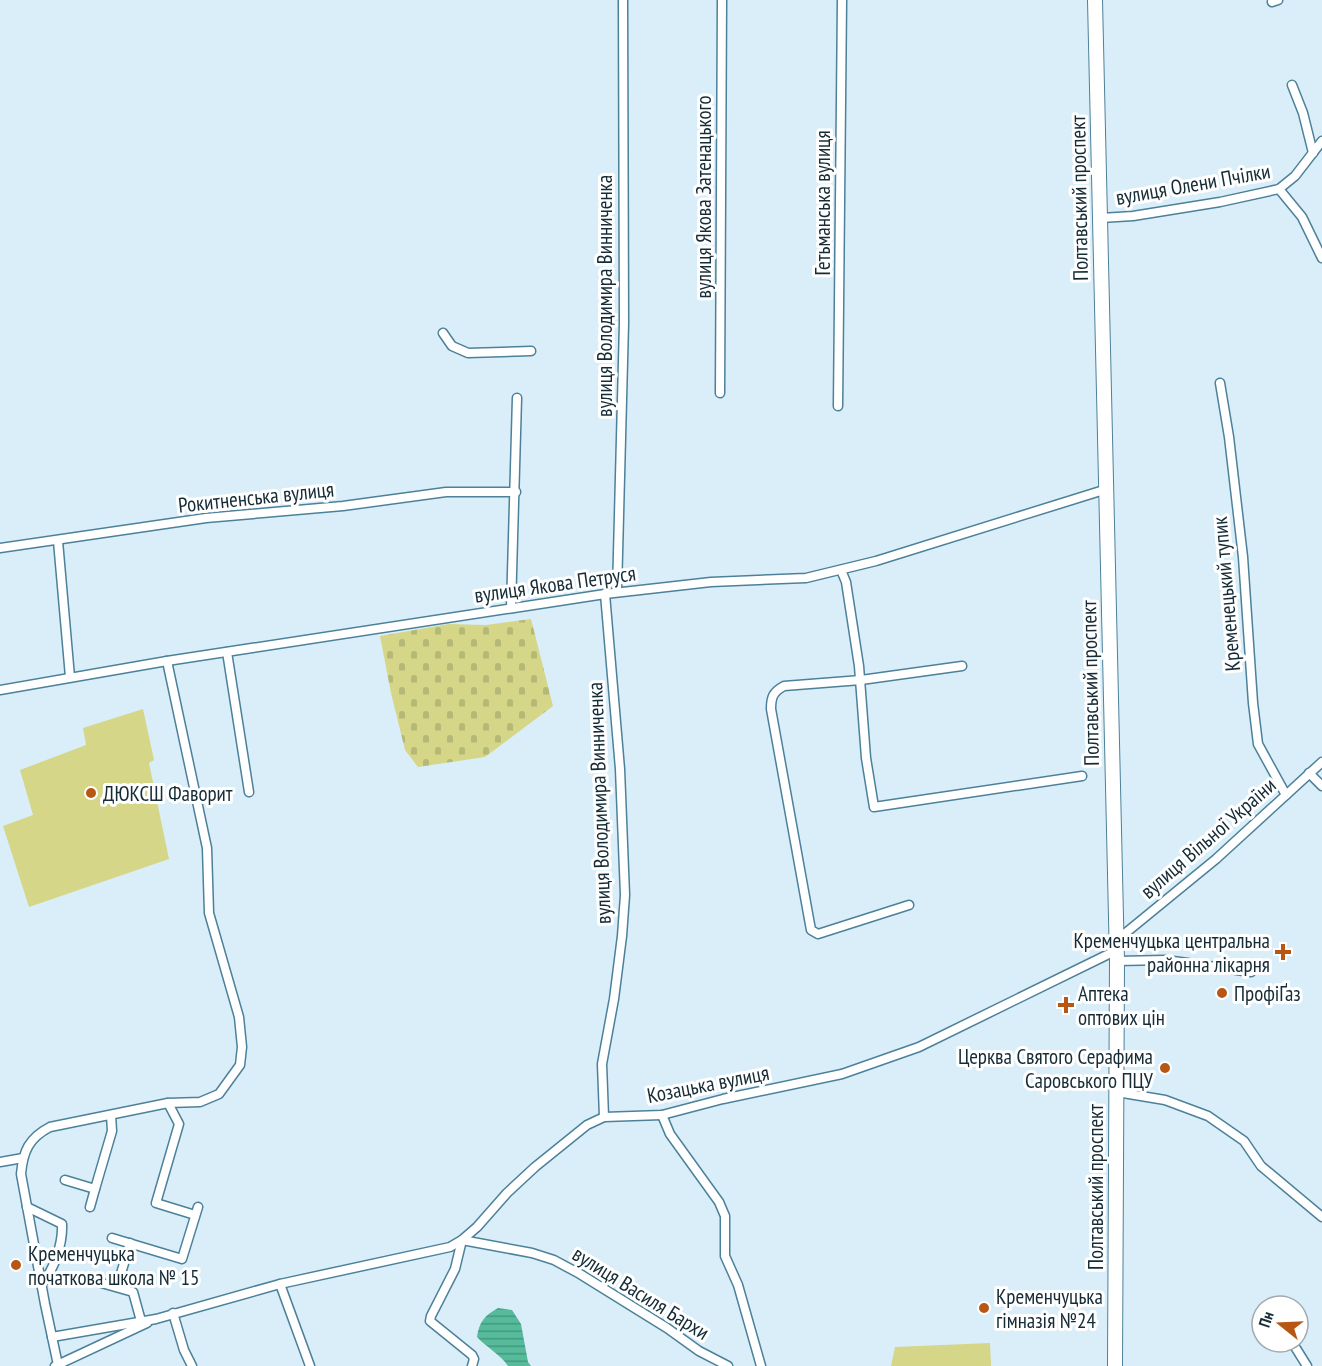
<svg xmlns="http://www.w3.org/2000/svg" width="1322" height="1366" font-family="'PT Sans Narrow',sans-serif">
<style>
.cemetery{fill:url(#cemetery-stones)}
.pitch{fill:#d5d687}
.water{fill:url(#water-rules)}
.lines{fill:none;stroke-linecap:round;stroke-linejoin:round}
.minor-casing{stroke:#4c8199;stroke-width:11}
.trunk-casing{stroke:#4c8199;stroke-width:16}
.minor{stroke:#fff;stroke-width:8}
.trunk{stroke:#fff;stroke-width:14}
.poi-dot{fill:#b85714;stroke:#fff;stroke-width:2}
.labels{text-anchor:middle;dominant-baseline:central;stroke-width:6;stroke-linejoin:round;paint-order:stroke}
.street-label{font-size:21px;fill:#152b35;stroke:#fff}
.poi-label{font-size:21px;fill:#152b35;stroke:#fff;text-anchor:start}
</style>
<defs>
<pattern id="cemetery-stones" width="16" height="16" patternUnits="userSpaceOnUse" patternTransform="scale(1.5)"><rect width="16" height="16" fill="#d5d687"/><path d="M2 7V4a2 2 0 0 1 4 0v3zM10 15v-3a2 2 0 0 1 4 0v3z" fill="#b6b875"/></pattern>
<pattern id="water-rules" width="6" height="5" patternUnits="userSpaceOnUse" patternTransform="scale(1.5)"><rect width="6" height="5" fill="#56bb9a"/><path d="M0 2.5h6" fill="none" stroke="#46987e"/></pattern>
</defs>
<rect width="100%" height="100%" fill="#d9eef9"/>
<!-- cemetery -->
<path class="cemetery" d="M531,619L553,706L485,757L418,767L405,750L391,693L380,636L449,624L486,625Z"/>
<!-- pitch -->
<g class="pitch">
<path d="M143,709L154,760L149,763L169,859L29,907L3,826L33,815L20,770L86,745L83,728Z"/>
<path d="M990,1343L991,1366H891L895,1347Z"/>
</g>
<!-- water -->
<path class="water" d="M498,1308L512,1310L521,1324L528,1362L531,1366H508C500,1354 487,1348 477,1337C479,1322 485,1315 498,1308Z"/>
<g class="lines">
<defs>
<g id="minor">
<path d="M1272,2L1278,0"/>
<path d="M1292,85L1303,113L1313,153"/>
<path d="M1279,189L1302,217L1322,258"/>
<path d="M1101,218L1133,216L1220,202L1279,189L1295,176L1322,141"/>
<path d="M443,333L452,346L468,353L531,351"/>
<path d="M1220,383L1229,437L1243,557L1253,703L1258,744L1286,795"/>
<path d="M720,393L722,0"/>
<path d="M838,406L842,0"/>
<path d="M58,541L70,677"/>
<path d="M0,548L206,518L343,506L446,492H516"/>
<path d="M841,570L846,582L859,666L866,758L874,807L1082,776"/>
<path d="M617,592L624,323L623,0"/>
<path d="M511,608L517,398"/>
<path d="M227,652L249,792"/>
<path d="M0,690L167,661L605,594L711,582L806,578L876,561L1107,489"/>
<path d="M1309,773L1322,786"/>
<path d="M909,905L818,934L811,930L771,709C771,697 773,692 784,686L861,680L962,666"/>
<path d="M1117,940L1216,859L1322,762"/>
<path d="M1117,961L1166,960L1251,972"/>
<path d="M1117,1092L1165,1100L1208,1116L1244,1141L1261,1166L1322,1217"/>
<path d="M168,1103L179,1124L156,1203L195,1215"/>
<path d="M662,1115L670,1134L719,1202L725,1216V1256L738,1285L761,1366"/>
<path d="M604,1117L602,1064L614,999L622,936L625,895L620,769L605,594"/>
<path d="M0,1162L23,1158"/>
<path d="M65,1180L95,1189L112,1131L111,1115"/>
<path d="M27,1207L62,1224C63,1244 54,1270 41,1285"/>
<path d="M90,1207L95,1189"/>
<path d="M112,1238L182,1259L198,1207"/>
<path d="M91,1280L133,1292L141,1321"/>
<path d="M280,1284L310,1366"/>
<path d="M117,1287L130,1243"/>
<path d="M173,1313L184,1350L192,1366"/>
<path d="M52,1337L156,1319L280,1284L450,1247L462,1240L477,1227L507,1193L535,1167L587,1125L604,1117L662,1115L723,1099L842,1074L919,1047L1117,950"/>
<path d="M1292,1342L1307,1366"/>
<path d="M58,1365L45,1304L21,1174C23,1151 29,1138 50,1127L168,1103L200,1102L219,1094L240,1065L242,1047L239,1017L209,913L207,848L167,661"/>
<path d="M55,1366L147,1323"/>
<path d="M472,1366L474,1359L472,1355L430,1321L431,1316L455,1269L462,1240L532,1253L554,1260L580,1274L667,1328L699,1351L728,1366"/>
</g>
<path id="trunk" d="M1095,0L1117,961L1115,1366"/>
</defs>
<!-- minor casing -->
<use href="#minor" class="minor-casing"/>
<!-- trunk casing -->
<use href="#trunk" class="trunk-casing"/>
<!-- minor -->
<use href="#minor" class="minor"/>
<!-- trunk -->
<use href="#trunk" class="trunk"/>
</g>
<!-- markers -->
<g class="poi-dot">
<circle cx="91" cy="793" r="6"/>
<path d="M1280 943h6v6h6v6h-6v6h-6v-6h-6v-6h6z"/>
<circle cx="1222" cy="993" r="6"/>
<path d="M1063 996h6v6h6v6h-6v6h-6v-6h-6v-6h6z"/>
<circle cx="1165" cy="1068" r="6"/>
<circle cx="16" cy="1265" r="6"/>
<circle cx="984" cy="1308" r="6"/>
</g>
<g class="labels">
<!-- street labels -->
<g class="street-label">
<text transform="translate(1193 184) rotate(-10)">вулиця Олени Пчілки</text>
<text transform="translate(703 197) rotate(-90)">вулиця Якова Затенацького</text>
<text transform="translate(1079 198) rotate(-91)">Полтавський проспект</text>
<text transform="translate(822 203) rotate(-90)">Гетьманська вулиця</text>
<text transform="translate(604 296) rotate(-90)">вулиця Володимира Винниченка</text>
<text transform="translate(256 497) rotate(-6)">Рокитненська вулиця</text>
<text transform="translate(555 584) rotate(-8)">вулиця Якова Петруся</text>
<text transform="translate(1226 594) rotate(-95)">Кременецький тупик</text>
<text transform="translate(1090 683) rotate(-91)">Полтавський проспект</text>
<text transform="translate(599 803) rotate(-92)">вулиця Володимира Винниченка</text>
<text transform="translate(1208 838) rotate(-41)">вулиця Вільної України</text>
<text transform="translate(708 1084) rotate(-11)">Козацька вулиця</text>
<text transform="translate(1095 1187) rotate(-90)">Полтавський проспект</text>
<text transform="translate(641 1293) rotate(32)">вулиця Василя Бархи</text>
</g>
<!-- poi labels -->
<g class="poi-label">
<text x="103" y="793">ДЮКСШ Фаворит</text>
<text x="1270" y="940" text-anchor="end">Кременчуцька центральна<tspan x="1270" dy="24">районна лікарня</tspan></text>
<text x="1078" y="993">Аптека<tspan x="1078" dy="24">оптових цін</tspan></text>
<text x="1234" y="993">ПрофіҐаз</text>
<text x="1153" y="1056" text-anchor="end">Церква Святого Серафима<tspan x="1153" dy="24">Саровського ПЦУ</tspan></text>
<text x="28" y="1253">Кременчуцька<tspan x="28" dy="24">початкова школа № 15</tspan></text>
<text x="996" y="1296">Кременчуцька<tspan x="996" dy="24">гімназія №24</tspan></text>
</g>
</g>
<!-- north arrow -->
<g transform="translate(1280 1324) rotate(288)"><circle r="28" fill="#ffffff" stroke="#a1aaae" stroke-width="1.5"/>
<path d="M0-4.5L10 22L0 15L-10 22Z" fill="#b85714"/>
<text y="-9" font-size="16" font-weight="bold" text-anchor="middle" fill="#152b35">Пн</text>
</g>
</svg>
